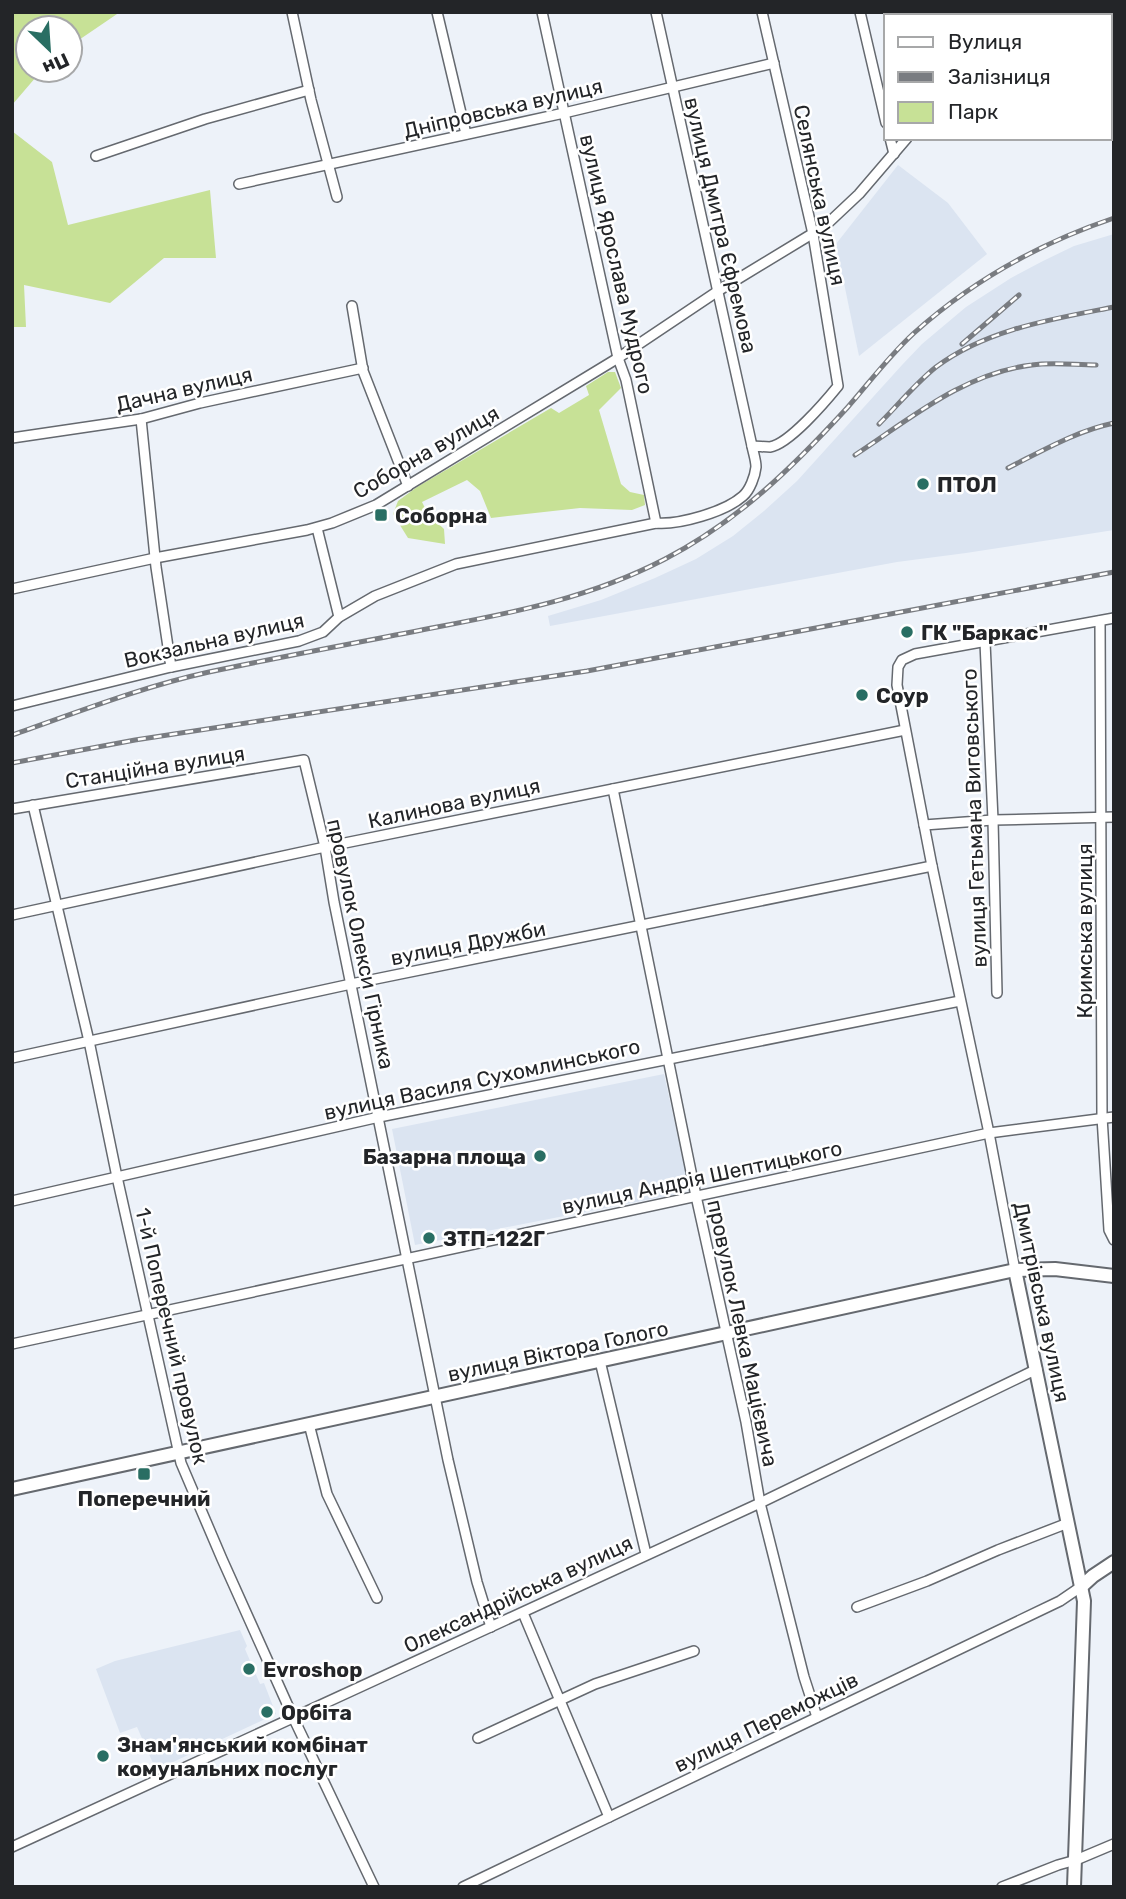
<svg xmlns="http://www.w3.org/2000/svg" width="1126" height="1899" font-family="Rubik,sans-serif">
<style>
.built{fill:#dbe4f1}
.green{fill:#c7e196}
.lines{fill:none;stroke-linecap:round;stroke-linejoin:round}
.minor-casing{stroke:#65696f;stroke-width:12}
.major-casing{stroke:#65696f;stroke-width:16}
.minor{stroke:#fff;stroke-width:9}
.major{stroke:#fff;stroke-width:12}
.rail-casing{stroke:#797c81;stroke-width:5}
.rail{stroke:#fff;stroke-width:2.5;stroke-dasharray:8;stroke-linecap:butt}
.poi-dot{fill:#296e63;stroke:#fff;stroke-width:2.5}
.labels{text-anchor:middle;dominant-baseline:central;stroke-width:5;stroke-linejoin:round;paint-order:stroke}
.street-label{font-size:21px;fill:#232528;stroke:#fff}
.poi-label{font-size:21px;font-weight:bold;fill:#232528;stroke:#fff;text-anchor:start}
</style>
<rect width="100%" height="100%" fill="#edf2f9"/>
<!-- built -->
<g class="built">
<path d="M898,165L948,203L987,254L859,356L836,244Z"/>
<path d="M1114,234V530L966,553L897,562L550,626L548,616L601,600L655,578L696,559L733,536L764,511L797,481L902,365L922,344L966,307L1011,278L1043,261L1074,246Z"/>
<path d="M664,1074L688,1183L675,1186L677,1194L415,1245L392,1129Z"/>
<path d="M240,1630L247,1646L245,1649L260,1684L264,1683L276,1714L156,1770L137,1727L120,1733L96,1669L115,1661Z"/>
</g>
<!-- green -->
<g class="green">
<path d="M14,12H120L70,46V28H28V70H42L12,105V13Z"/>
<path d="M12,131L52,162L68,225L210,190L216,258H164L110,303L24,285L26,327H12Z"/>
<path d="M608,372H615L621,388L599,410L621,484L630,492L644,495L645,505L632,510L580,508L491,518L480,491L467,480L422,502L428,514L444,529L445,544L408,538L393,514L398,501L417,487L551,408L559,413L589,395L586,386Z"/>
</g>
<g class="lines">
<defs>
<g id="minor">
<path d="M292,12L311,100L337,197"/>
<path d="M437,12L466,134"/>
<path d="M542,12L618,358L626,380L656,523"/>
<path d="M656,12L752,446"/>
<path d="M860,12L886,123"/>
<path d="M1006,12L1013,16"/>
<path d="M1110,57L1114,58"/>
<path d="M890,138L894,154"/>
<path d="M96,156L205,119L309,90"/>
<path d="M239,184L564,113L774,63"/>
<path d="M352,306L363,371L408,486"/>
<path d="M141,419L156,567L171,667"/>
<path d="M12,438L141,419L200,403L363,368"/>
<path d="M317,528L339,617"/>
<path d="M12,589L155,558L307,530L332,523L376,505L618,358L718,291L825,226L859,194L907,138"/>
<path d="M1100,621L1102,1117L1109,1230L1114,1240"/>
<path d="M985,642L993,820L997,993"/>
<path d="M12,706L171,667L299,641L323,632L339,617L375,596L456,564L656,523C679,525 725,512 743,496C750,490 755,476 756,467C756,460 753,452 752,446C758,446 764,447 770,447C789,444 825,402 838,386L813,234L762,12"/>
<path d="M613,789L696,1196L746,1422L760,1503L804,1677L817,1717"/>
<path d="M33,805L89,1041L117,1177L181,1463L222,1559L293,1717L374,1887"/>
<path d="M12,809L304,760L325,847L334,902L448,1460L477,1582L491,1627"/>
<path d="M924,825L993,820L1114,817"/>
<path d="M12,915L325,847L905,730"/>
<path d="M12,1058L351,984L932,866"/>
<path d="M12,1201L379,1117L960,1001"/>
<path d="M1015,1270L989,1133L932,866L897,685L898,667L902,660L915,654L1114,618"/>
<path d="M12,1344L989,1133L1114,1117"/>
<path d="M600,1361L646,1554"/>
<path d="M309,1424L327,1494L377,1598"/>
<path d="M857,1607L927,1581L998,1550L1068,1523"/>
<path d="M523,1613L609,1817"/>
<path d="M478,1738L595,1684L694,1651"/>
<path d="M12,1847L760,1503L1037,1369"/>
<path d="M463,1887L1060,1601L1082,1586"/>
<path d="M1002,1887L1058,1865L1076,1860L1114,1844"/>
</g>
<g id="major">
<path d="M1015,1270L1084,1601L1074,1887"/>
<path d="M12,1489L1015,1270L1055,1269L1114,1276"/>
<path d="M1082,1586L1093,1576L1114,1562"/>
</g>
</defs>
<!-- minor casing -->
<use href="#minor" class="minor-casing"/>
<!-- major casing -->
<use href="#major" class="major-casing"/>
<!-- minor -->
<use href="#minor" class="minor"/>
<!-- major -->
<use href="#major" class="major"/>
<defs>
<g id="rail">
<path d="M962,344L1019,295"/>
<path d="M879,424C897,406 916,383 936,367C987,329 1053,319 1114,307"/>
<path d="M855,455C910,419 964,373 1032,365C1053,362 1075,365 1096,365"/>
<path d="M1008,468C1042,451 1076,431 1114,423"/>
<path d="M12,735C78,712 141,687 209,672C285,656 361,642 437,627C517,612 592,597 665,559C738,521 792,468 847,408C869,383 889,356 914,333C972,281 1040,243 1114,218"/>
<path d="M12,763L135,740L587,671L1114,572"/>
</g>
</defs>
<!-- rail casing -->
<use href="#rail" class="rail-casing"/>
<!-- rail -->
<use href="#rail" class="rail"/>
</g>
<!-- markers -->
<g class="poi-dot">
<circle cx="923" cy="484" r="7"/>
<rect x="374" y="508" width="14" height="14" rx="3.5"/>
<circle cx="907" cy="632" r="7"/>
<circle cx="862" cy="695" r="7"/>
<circle cx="540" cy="1156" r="7"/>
<circle cx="429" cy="1238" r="7"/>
<rect x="137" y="1467" width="14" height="14" rx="3.5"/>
<circle cx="249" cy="1669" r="7"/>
<circle cx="267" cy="1712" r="7"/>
<circle cx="103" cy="1756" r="7"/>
</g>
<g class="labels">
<!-- street labels -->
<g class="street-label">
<text transform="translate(503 108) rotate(-13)">Дніпровська вулиця</text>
<text transform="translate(820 195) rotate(78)">Селянська вулиця</text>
<text transform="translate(721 225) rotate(77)">вулиця Дмитра Єфремова</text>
<text transform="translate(617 264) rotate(77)">вулиця Ярослава Мудрого</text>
<text transform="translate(184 389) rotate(-13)">Дачна вулиця</text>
<text transform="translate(426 452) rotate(-30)">Соборна вулиця</text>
<text transform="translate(214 640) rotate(-13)">Вокзальна вулиця</text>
<text transform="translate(155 767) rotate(-9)">Станційна вулиця</text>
<text transform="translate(454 803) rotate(-12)">Калинова вулиця</text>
<text transform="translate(974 818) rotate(-92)">вулиця Гетьмана Виговського</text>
<text transform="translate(1084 931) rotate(-90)">Кримська вулиця</text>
<text transform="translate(468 943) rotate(-11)">вулиця Дружби</text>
<text transform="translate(361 944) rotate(78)">провулок Олекси Гірника</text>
<text transform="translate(482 1079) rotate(-12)">вулиця Василя Сухомлинського</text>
<text transform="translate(702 1177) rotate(-12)">вулиця Андрія Шептицького</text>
<text transform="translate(1042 1302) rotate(78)">Дмитрівська вулиця</text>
<text transform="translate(743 1333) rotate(78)">провулок Левка Мацієвича</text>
<text transform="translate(172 1336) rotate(77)">1-й Поперечний провулок</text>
<text transform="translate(558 1351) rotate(-12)">вулиця Віктора Голого</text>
<text transform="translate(518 1594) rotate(-25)">Олександрійська вулиця</text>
<text transform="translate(766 1722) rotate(-26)">вулиця Переможців</text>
</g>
<!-- poi labels -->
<g class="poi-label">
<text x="937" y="484">ПТОЛ</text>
<text x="395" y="515">Соборна</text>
<text x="921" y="632">ГК "Баркас"</text>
<text x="876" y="695">Соур</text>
<text x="526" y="1156" text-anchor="end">Базарна площа</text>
<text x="443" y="1238">ЗТП-122Г</text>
<text x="144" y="1498" text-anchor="middle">Поперечний</text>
<text x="263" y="1669">Evroshop</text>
<text x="281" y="1712">Орбіта</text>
<text x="117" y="1744">Знам'янський комбінат<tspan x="117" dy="24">комунальних послуг</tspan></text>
</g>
</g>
<!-- border -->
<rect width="1126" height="1899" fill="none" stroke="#232528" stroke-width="28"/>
<!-- legend -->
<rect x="884" y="14" width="228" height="126" fill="#ffffff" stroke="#a7a8a9" stroke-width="2"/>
<rect x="898" y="37" width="35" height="10" fill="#ffffff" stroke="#a7a8a9" stroke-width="2"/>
<text x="948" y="49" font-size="21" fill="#232528">Вулиця</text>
<rect x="898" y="72" width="35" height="10" fill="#797c81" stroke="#a7a8a9" stroke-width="2"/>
<text x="948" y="84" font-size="21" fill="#232528">Залізниця</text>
<rect x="898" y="102" width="35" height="21" fill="#c7e196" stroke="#a7a8a9" stroke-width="2"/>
<text x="948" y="119" font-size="21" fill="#232528">Парк</text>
<!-- north arrow -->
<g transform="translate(49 49) rotate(155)"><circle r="33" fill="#ffffff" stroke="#a7a8a9" stroke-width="2"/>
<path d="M0-5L12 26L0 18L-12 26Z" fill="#296e63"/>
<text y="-10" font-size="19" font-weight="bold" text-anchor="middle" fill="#232528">Пн</text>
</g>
</svg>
